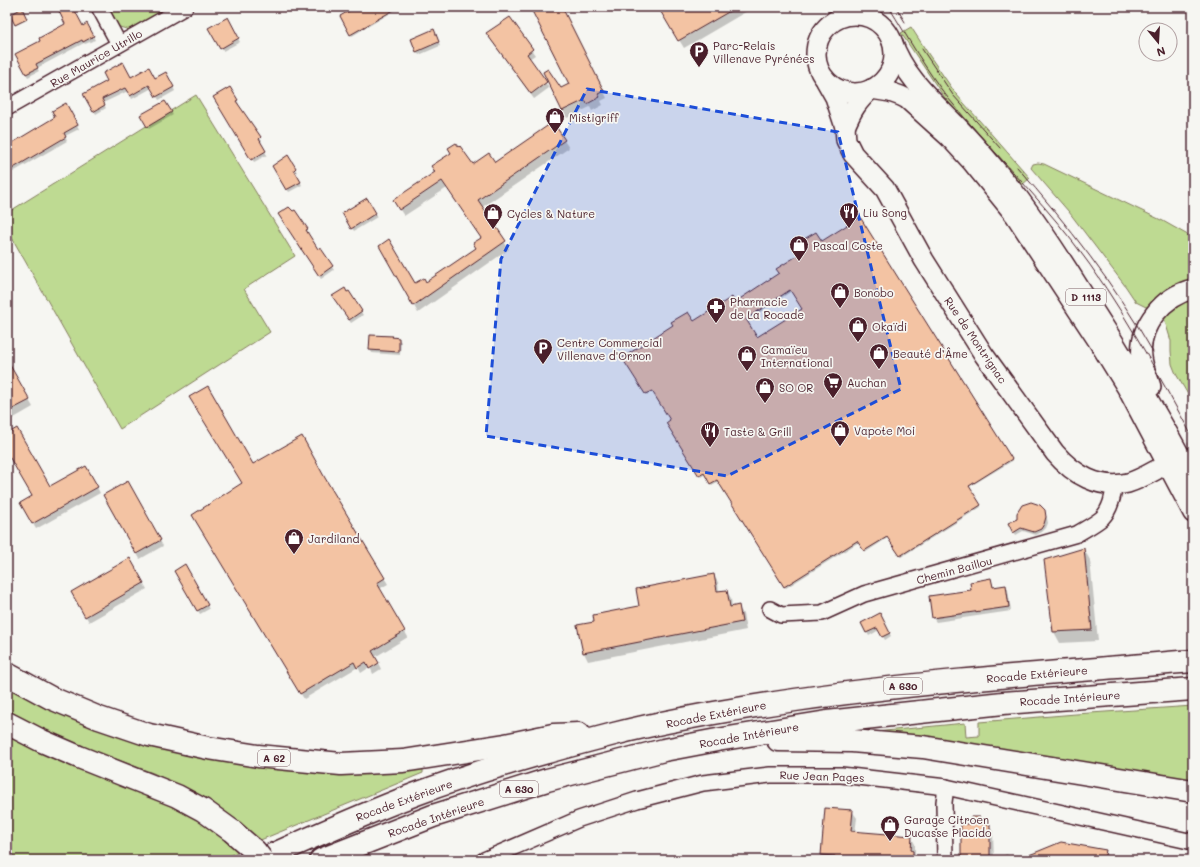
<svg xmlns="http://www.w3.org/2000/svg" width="1200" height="867" font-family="Mali,sans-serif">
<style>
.green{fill:#beda92;stroke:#847c5e}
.shadow{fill:#0003;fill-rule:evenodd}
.building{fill:#f3c3a3;stroke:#4a1f2b;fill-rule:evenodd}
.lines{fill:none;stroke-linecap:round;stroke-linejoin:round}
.major-tunnel{stroke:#d4cbca;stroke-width:19;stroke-dasharray:19 10;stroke-linecap:butt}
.minor-casing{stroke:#4a1f2b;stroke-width:18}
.major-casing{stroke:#4a1f2b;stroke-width:22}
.highway-casing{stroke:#4a1f2b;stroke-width:25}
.minor{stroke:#f6f6f2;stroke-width:15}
.major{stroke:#f6f6f2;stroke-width:19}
.highway{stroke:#f6f6f2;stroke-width:22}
.tram{stroke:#4a1f2b;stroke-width:1}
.highway-bridge-casing{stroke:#4a1f2b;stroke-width:25;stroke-linecap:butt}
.highway-bridge{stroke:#f6f6f2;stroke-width:22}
.marked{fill:#1d4ed8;fill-opacity:0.2;stroke:#1d4ed8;stroke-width:3;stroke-dasharray:8 5;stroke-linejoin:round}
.labels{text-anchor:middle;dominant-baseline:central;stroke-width:3.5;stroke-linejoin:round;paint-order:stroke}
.shield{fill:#f6f6f2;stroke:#7e6067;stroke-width:1}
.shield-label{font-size:10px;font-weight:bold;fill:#4a1f2b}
.poi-label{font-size:11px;fill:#4a1f2b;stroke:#f6f6f2;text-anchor:start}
.street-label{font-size:11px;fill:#4a1f2b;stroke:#f6f6f2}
</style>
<rect width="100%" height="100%" fill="#f6f6f2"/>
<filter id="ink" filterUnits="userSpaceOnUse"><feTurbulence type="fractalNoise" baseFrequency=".025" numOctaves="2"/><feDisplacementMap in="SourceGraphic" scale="8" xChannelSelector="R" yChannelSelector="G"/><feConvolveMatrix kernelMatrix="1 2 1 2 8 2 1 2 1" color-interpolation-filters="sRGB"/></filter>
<g filter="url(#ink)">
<!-- green -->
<g class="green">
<path d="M106,7H170L130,30L116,26Z"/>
<path d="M911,27L929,55L956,94L1030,178L1022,185L963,121L942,94L901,33Z"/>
<path d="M196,95L295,256L244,289L270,332L120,429L7,229V213Z"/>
<path d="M1038,163L1044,164L1163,221L1193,238V283L1153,306L1146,307L1136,302L1126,287L1069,212L1031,168L1033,164Z"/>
<path d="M1193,297V403L1176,374L1172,364L1171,351V341L1164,318C1172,308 1181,303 1193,297Z"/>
<path d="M7,678L107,724L423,769V773L258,841L240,823L235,822L187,790L153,773L76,744L30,725L7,711Z"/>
<path d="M1193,706V783L875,735V732L965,723L966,737L979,736V722L1076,714Z"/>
<path d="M7,732L144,789L218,831L239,851L221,860H7Z"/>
</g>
<!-- shadow -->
<g class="shadow">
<path d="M58,7H72L82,27L87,24L95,40L85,44L84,43L37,68L39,71L28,77L16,55L42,41L67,25Z"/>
<path d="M358,7H385L389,14L352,36L342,16Z"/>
<path d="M531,7H562L607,98L601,101L603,105L592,111L590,107L567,118L544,72L561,90L570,84Z"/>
<path d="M659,7H754L684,48Z"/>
<path d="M22,10L27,20L16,25L11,15Z"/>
<path d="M227,18L240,42L223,51L210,28Z"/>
<path d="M509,18L535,55L529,59L549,88L534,99L490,39Z"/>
<path d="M436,34L440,46L419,55L417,52Z"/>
<path d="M166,73L175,91L159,100L152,88L132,99L128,91L103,103L106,108L96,114L85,95L131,78L154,80Z"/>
<path d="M229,88L239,104L237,105L262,141L260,143L267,155L254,162L214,97Z"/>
<path d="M165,102L173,115L149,129L142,116Z"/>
<path d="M66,104L79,129L65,136L67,141L13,172L7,163V147L57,118Z"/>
<path d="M553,124L569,148L481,208L509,249L418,313L381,246L415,285L426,284L477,249L482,239L447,188L404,216L394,201L473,166L495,163Z"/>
<path d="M288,157L297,172L295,173L302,185L289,192L273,166Z"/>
<path d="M367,199L377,217L354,231L343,214Z"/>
<path d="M294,211L307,230L309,233L307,234L317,250L319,248L334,270L321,279L281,218Z"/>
<path d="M859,218L1012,461L969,487L981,507L901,557L889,537L866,552L859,542L786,588L719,481L712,485L705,474L701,477L668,423L671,421L653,391L647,395L624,358L734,303L779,275L821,242ZM792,291L803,309L757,339L746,321Z"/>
<path d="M349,293L363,315L351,323L335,299Z"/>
<path d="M392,336L393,338L399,339L401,342L400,355L372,353L370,349Z"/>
<path d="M7,362L33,407L7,422Z"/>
<path d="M7,435L50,487L86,467L100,493L36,529L21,503L33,497L7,451Z"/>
<path d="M253,465L326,481L388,584L379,589L408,637L375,657L381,669L373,674L370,667L361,673L358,667L304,699L193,515L243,484Z"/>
<path d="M128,482L163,546L140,559L104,496Z"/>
<path d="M1045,514L1047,518L1048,523L1046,528L1042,532L1036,535L1023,531L1016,535L1009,524L1018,519Z"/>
<path d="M1084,549L1090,560L1098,641L1060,643L1054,632L1045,560Z"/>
<path d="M129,559L147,589L89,622L72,592Z"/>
<path d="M185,566L209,609L200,614L175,571Z"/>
<path d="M713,575L718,582L719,592L726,591L731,598L732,608L738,606L743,614L746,630L588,661L584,653L579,626L595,623L640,607Z"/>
<path d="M991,579L994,588L1006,586L1008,590L1011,611L936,622L933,618Z"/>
<path d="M880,615L891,636L885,640L879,630L869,636L862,624Z"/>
<path d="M852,811L857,818L855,833L911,837L915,844V856L917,860H825L822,855Z"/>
<path d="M980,818L983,825H989L993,832L994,860L1007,854L1010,860H964L972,825Z"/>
<path d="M1105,851L1109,860H1018Z"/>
</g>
<!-- building -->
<g class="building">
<path d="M57,7H73L83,26L87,23L94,36L83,42L82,40L36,64L38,68L26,74L15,54L40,41L39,38L65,24Z"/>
<path d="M356,7H399L350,35L340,16Z"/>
<path d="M530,7H562L604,91L598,94L600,97L587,104L585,100L562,111L543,72L548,69L561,88L569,84Z"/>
<path d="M658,7H737L678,41Z"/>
<path d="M22,8L27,19L15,25L10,15Z"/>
<path d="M228,17L239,38L220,49L208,28Z"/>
<path d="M510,17L533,49L527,54L547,82L531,94L486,33Z"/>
<path d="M434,29L439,42L416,52L411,39Z"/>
<path d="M123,62L131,77L149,67L155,78L166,72L174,87L156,97L149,85L130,96L125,88L102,99L105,105L93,112L83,94L107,81L103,73Z"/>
<path d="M230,87L238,100L236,101L261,137L259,139L266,151L251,160L213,97Z"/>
<path d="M165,101L172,112L147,127L140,115Z"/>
<path d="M66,103L78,125L64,133L66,137L10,170L7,165V146L55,117L52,111Z"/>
<path d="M553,122L565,140L478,200L506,241L413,306L379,246L389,239L415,283L424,278L426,282L476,248L473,243L481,238L442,181L399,210L393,200L435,172L431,166L451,153L448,148L456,143L459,147L460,146L473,164L489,153L495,162Z"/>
<path d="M288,155L296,168L294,170L301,182L286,190L272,166Z"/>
<path d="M367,198L376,213L351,229L342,213Z"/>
<path d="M289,207L293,211L295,210L308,229L306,230L318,249L320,247L333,266L319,276L278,214Z"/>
<path d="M860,217L1012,459L969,486L981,505L900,556L887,537L864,551L857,541L784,587L717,480L710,484L704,473L699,476L666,423L670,420L652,391L645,394L622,358L673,325L671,322L688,312L694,321L732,297L735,302L779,273L776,269L805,251L799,242L816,232L822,241ZM790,290L802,309L757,337L746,319Z"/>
<path d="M345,288L347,292L349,291L362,311L349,320L332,296Z"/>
<path d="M370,335L393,336L392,337L399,338V352L369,350Z"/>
<path d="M7,360L30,400L7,412Z"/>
<path d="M208,386L253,464L302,436L325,478L385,578L377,583L405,631L372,651L379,663L369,669L366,662L357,668L354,662L300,694L192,515L242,483L189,397Z"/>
<path d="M17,428L50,486L86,466L98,487L32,524L20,503L32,496L7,453V434Z"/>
<path d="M128,481L161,540L136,554L103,495Z"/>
<path d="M1031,502L1040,505L1045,510L1046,517L1044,524L1041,529L1034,532L1021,528L1013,533L1008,523L1017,519V513L1022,505Z"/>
<path d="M1084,548L1092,630L1053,632L1044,560Z"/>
<path d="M130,558L144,583L85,617L71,592Z"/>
<path d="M185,564L208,605L197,611L174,571Z"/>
<path d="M714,574L717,591L727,590L730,607L739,605L742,622L583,653L577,625L594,622L593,615L639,606L636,589Z"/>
<path d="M991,578L993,587L1006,585L1009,607L932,618L929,596L971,590L970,582Z"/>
<path d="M880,613L890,633L882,637L877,628L866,633L861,623Z"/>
<path d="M825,808L853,810L851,831L912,836L911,850L913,851V860H835V856L821,855Z"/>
<path d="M971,817H980V824H990V860H961V824H971Z"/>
<path d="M1061,842L1106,850L1104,860H1017Z"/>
</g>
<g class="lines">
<!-- major-tunnel -->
<path class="major-tunnel" d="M1166,465L1193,450"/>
<defs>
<g id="minor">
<path d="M99,7L119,44"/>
<path d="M7,108L185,7"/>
<path d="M770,609L781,615L822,613L864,594L1077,534C1085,529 1095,524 1102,518C1110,510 1114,495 1114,485"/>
<path d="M484,860L579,819L637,800L703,783L770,775H841L946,787L1193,842"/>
<path d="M945,860L944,802L946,787"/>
</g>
<g id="major">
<circle cx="855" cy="54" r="39"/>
<path d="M892,41C904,77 934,102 959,128C980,150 999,173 1018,197C1041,228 1062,260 1082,292C1122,353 1159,415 1193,479"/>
<path d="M826,81L835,97L845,127L846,140L853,154L885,189L924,260L984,355L1055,453C1073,474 1099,490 1128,483C1138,480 1147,475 1156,470"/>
<path d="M845,127C852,110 857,102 871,89L890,92L901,96L907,99L949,137L972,162L1015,215L1098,341L1127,388L1193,513"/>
<path d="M1151,387C1148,377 1143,368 1142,357C1138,326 1163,296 1193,289"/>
</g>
<g id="highway">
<path d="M7,674L51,698L99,718L149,735L208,748L258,756L341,764L403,761L505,745L553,735L579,734"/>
<path d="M7,723L42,741L79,757L177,796L203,810L232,831"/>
<path d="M778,740L852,741L923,747L1193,791"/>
<path d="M261,860C312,837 363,814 416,794C480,770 548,751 614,734C673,719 734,709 795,700C927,681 1060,672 1193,661"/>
<path d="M321,860L433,816L547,780L664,750L717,740L827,722L1003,703L1193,689"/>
</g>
</defs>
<!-- minor casing -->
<use href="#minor" class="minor-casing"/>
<!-- major casing -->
<use href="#major" class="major-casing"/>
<!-- highway casing -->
<use href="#highway" class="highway-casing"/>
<!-- minor -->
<use href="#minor" class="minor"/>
<!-- major -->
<use href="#major" class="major"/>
<!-- highway -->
<use href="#highway" class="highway"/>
<!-- tram -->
<g class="tram">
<path d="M889,7C908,38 926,70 948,98C988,147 1034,192 1073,242C1120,303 1156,370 1193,438"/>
<path d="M896,7L905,22"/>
<path d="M922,49L953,95L1000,148"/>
<path d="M1017,167C1068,225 1115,285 1153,352"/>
</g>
<defs>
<path id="highway-bridge" d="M232,831L255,851L262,860"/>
</defs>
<!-- highway-bridge casing -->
<use href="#highway-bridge" class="highway-bridge-casing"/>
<!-- highway-bridge -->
<use href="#highway-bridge" class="highway-bridge"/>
</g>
</g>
<!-- marked area -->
<path class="marked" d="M587,89L838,132L901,389L727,476L486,436L501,259Z"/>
<!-- icons -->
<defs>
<symbol id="parking-pin" viewBox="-11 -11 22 30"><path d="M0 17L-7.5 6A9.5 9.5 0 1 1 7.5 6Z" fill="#4a1f2b" stroke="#f6f6f2"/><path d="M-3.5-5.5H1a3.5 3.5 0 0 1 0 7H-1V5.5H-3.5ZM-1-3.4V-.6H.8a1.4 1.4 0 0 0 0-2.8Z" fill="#fff"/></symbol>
<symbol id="shop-pin" viewBox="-11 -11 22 30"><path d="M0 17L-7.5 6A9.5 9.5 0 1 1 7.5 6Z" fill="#4a1f2b" stroke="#f6f6f2"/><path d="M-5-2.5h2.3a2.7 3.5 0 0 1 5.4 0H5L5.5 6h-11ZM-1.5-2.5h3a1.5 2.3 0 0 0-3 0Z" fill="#fff"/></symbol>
<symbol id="restaurant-pin" viewBox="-11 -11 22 30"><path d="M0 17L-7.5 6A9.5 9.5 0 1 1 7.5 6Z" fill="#4a1f2b" stroke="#f6f6f2"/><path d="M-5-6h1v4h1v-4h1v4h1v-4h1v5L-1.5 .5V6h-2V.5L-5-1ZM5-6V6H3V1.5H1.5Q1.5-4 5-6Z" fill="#fff"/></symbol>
<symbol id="pharmacy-pin" viewBox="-11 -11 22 30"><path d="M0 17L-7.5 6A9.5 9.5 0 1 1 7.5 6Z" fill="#4a1f2b" stroke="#f6f6f2"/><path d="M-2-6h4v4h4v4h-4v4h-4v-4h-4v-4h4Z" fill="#fff"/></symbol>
<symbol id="supermarket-pin" viewBox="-11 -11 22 30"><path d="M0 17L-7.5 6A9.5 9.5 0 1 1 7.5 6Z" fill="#4a1f2b" stroke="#f6f6f2"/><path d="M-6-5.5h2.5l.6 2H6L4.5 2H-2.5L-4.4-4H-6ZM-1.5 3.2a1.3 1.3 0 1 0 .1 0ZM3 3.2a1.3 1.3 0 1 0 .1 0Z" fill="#fff"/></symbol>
</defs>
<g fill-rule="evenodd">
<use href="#parking-pin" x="688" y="40" width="22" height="30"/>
<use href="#shop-pin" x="544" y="106" width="22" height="30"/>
<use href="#restaurant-pin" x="838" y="201" width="22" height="30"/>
<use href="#shop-pin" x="482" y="202" width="22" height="30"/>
<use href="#shop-pin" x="788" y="234" width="22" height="30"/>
<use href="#shop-pin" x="829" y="281" width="22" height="30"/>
<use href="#pharmacy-pin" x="705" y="296" width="22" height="30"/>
<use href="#shop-pin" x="847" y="315" width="22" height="30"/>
<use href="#parking-pin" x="532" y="337" width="22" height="30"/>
<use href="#shop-pin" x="868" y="342" width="22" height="30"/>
<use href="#shop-pin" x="736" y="344" width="22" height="30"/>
<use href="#supermarket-pin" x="822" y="371" width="22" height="30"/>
<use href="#shop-pin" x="754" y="376" width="22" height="30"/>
<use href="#shop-pin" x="829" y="419" width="22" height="30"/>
<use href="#restaurant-pin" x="699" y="420" width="22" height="30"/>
<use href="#shop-pin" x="283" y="527" width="22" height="30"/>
<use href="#shop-pin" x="879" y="814" width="22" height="30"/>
</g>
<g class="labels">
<!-- shield labels -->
<g class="shield">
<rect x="1066" y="289" width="40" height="16" rx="3"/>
<rect x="884" y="678" width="38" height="16" rx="3"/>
<rect x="258" y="750" width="32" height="16" rx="3"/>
<rect x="500" y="781" width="38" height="16" rx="3"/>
</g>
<g class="shield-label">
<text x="1086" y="297">D 1113</text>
<text x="903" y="686">A 630</text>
<text x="274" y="758">A 62</text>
<text x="519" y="789">A 630</text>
</g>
<!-- poi labels -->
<g class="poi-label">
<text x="713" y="45">Parc-Relais<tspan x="713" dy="13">Villenave Pyrénées</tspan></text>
<text x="569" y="117">Mistigriff</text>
<text x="863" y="212">Liu Song</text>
<text x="507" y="213">Cycles &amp; Nature</text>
<text x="813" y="245">Pascal Coste</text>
<text x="854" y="292">Bonobo</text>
<text x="730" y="301">Pharmacie<tspan x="730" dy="13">de La Rocade</tspan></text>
<text x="872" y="326">Okaïdi</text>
<text x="557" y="342">Centre Commercial<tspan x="557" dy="13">Villenave d'Ornon</tspan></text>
<text x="761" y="349">Camaïeu<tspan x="761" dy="13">International</tspan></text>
<text x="893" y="353">Beauté d’Âme</text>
<text x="847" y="382">Auchan</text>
<text x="779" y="387">SO OR</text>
<text x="854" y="430">Vapote Moi</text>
<text x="724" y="431">Taste &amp; Grill</text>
<text x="308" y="538">Jardiland</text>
<text x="904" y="819">Garage Citroen<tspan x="904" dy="13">Ducasse Placido</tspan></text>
</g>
<!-- street labels -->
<g class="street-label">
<text transform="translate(96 58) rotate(-30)">Rue Maurice Utrillo</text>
<text transform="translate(976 340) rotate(56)">Rue de Montrignac</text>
<text transform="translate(954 570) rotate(-15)">Chemin Baillou</text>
<text transform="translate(1037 674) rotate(-5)">Rocade Extérieure</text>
<text transform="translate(1070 698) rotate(-4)">Rocade Intérieure</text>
<text transform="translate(716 714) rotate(-11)">Rocade Extérieure</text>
<text transform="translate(749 735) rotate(-10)">Rocade Intérieure</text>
<text transform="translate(822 776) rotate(2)">Rue Jean Pages</text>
<text transform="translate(404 800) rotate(-20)">Rocade Extérieure</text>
<text transform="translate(436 817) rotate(-19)">Rocade Intérieure</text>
</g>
</g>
<!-- margin -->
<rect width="1200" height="867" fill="none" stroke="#f6f6f2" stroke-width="24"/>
<rect x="12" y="12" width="1176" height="843" fill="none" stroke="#4a1f2b" stroke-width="1.5" filter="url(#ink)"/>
<!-- north arrow -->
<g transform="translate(1158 42) rotate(162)"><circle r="19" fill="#f6f6f2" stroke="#b1a0a2"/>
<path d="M0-3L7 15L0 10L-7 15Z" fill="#4a1f2b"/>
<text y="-6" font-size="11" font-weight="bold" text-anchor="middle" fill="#4a1f2b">N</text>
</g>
</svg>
